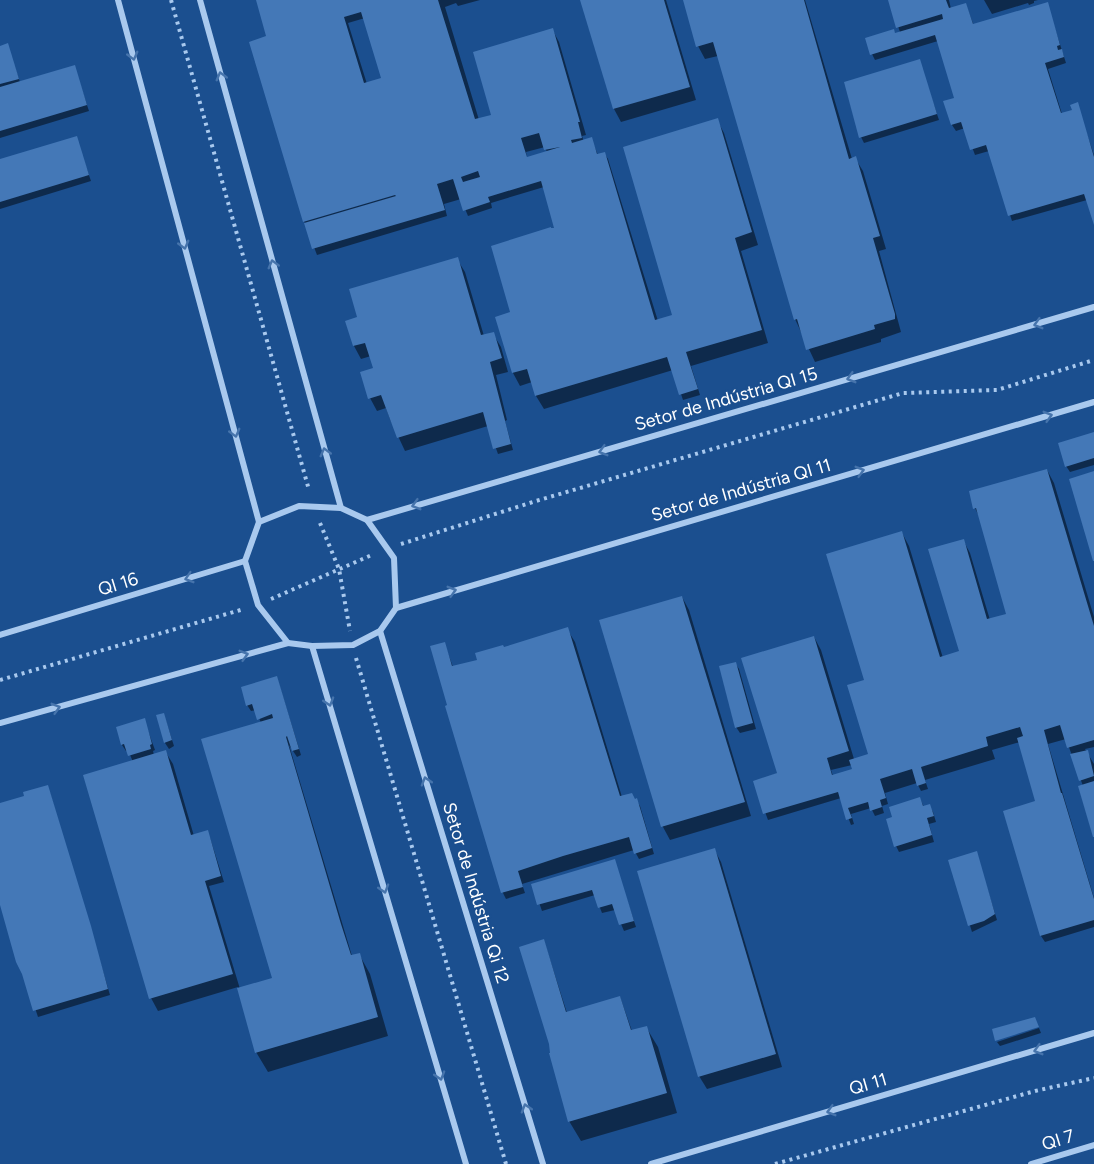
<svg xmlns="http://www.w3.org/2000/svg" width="1094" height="1164" font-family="Figtree,sans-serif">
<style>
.shadow{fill:#0007;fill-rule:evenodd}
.building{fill:#4478b7;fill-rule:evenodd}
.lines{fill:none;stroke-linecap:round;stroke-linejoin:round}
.path{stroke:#a9c9ee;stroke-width:4;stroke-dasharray:3 4.5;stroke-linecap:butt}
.street{stroke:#a9c9ee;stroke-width:6}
.oneway{stroke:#4674ac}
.labels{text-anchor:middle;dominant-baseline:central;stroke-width:4.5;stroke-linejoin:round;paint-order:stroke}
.street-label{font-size:18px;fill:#fff;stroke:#1b4f8f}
</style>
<rect width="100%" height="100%" fill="#1b4f8f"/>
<!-- shadow -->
<g class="shadow">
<path d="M258,0H480L458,6L456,3L445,7L479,120L493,116L552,29L559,42L586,135L582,136L584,142L591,139L598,155L604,153L608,159L658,321L674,316L717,120L724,133L758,245L741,251L768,343L691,366L700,395L683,400L673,370L544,409L536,396L532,382L520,386L513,373L497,318L512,313L556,228L544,187L491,203L492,208L468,216L461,199L444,204L447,216L317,255L304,221L270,46ZM365,18L385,85L367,84L348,23ZM545,147L547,152L527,158L526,152Z"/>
<path d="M582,0H666L696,100L621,122L614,109Z"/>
<path d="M684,0H805L852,159L855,158L863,171L886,249L879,251L901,332L881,339V342L815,362L795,319L718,56L705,59L698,46Z"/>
<path d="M889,0H949L951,9L966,5L974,26L1047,4L1066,63L1048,69L1062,114L1074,111L1077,105L1094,155V222L1087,200L1012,221L989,151L975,155L965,128L956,131L952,125L945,102L956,99L938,41L875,60L872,54L893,30L896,35L900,32Z"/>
<path d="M984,0H1038L1034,1V3L1029,5L1028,3L992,14Z"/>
<path d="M7,45L20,82L74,66L89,111L0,138V47Z"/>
<path d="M919,61L939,120L864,143L861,137Z"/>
<path d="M76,138L91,181L0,209V161Z"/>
<path d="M457,259L465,272L484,336L493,334L501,347L508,372L496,375L507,420L505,421L513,450L498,454L488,426L405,451L390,419L386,408L377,411L370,398L375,369L371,356L361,359L354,346L346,322L359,318Z"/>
<path d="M1094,434V465L1070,472L1066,466Z"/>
<path d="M1047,470L1054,483L1094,617V747L1085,749L1094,764V834L1083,786L1066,739L1048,744L1094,898V927L1045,942L1041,936L1004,812L1037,802L1020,742L992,750L995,759L925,780L928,789L921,791L917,783L885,793L888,804L882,806L884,813L875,816L871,808L851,814L854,824L851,825L841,798L768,820L754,782L778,773L814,637L821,650L854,759L871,761L866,681L902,533L909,546L943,658L961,652L963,540L970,553L990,620L1008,615L980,518L975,508L970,492ZM852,765L854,770L833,776L831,770Z"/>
<path d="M682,597L689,610L751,816L670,840L663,827L601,621Z"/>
<path d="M567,629L575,642L622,797L636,800L640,806L654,854L639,859L634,850L522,884L525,893L506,899L503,893L447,706H449L444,643L453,667L479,661L504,648Z"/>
<path d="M735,663L739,669L756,729L740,733L736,727Z"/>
<path d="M277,678L301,755L297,757L289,745L352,956L359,954L370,974L388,1036L268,1072L256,1052L238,987L158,1011L151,998L133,762L128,750L126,751L122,745L118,728L144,720L155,750L153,751L154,755L165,751L173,764L194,836L210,838L224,882L209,886L240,989L273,979L261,723L256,710L251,711L247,705Z"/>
<path d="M158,716L166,721L174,746L169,749L165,743Z"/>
<path d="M47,787L50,793L110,995L38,1017L0,902V805L26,797Z"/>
<path d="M920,799L924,807L929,806L933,812L936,822L929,824L934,842L899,852L896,846Z"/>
<path d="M714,849L721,862L782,1067L707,1089L699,1076Z"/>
<path d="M976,853L997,920L972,932L950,861Z"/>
<path d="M614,861L636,927L624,931L615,910L602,913L595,895L542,911L533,885Z"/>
<path d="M544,941L567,1013L620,997L632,1031L646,1027L658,1047L677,1113L581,1141L569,1121Z"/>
<path d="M1039,1028L1041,1033L1000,1046L997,1042Z"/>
</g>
<!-- building -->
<g class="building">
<path d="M256,0H438L475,119L491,115L473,52L553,28L580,122H578L582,138L571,140L572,143L592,137L597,154L605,152L655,320L672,315L623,147L718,118L752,232L735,238L762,330L686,352L698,389L679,395L667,357L535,396L527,369L512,373L495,317L510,312L491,246L551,227V228H554L541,181L488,197L490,202L463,211L453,179L437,184L445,210L312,249L304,223L396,196L395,195L303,222L249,42L266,36ZM361,12L381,78L364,83L344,17ZM539,133L544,150L560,147L527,157L521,138ZM478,171L480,177L463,182L461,177Z"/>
<path d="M580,0H664L690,87L613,109Z"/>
<path d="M683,0H804L849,159L856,156L880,236L873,238L895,314V319L874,325L875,329L806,350L797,319L794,320L713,42L696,47Z"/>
<path d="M888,0H946L949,8L966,3L973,24L1048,2L1060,45L1057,46L1058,50L1062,49L1064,57L1045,63L1061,113L1072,110L1070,105L1078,102L1094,157V225L1084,194L1008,216L986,145L970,150L961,122L951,125L943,101L954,98L935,35L870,55L865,38L894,29L895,33L943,19L942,14L896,28Z"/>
<path d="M8,43L19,79L0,84V46Z"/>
<path d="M920,59L937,114L859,138L844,82Z"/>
<path d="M75,65L87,105L0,131V87Z"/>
<path d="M77,136L89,175L0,202V159Z"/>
<path d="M458,257L481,335L494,332L502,358L490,362L511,444L493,449L483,412L397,438L381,395L368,399L360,372L373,368L365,343L353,346L345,321L357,317L349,289Z"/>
<path d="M1094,432V458L1065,467L1058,443Z"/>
<path d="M1047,469L1094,626V740L1067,748L1060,725L1044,730L1061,793H1062L1094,899V920L1040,936L1003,811L1035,801L1017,738L1023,736L1020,727L986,737L988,746L921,767L926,783L917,786L912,769L880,779L886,798L880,800L882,807L870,811L868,802L848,808L852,818L846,820L838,792L763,814L753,781L777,773L741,658L814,636L849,751L827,758L832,775L852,769L849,760L868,754L847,685L864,680L826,554L902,531L940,657L959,651L928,549L964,539L987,619L1006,614L976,508L973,509L969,491Z"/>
<path d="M1094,471V561H1093L1069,479Z"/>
<path d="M682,596L745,802L661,827L599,620Z"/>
<path d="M568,627L620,796L632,793L635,799L637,798L652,848L634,854L629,837L563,856L518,871L523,887L501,893L445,706L447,705L430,646L445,642L452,666L477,660L475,653L503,645L504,647Z"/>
<path d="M736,662L753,723L735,728L719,666Z"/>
<path d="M277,676L299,749L292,751L287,736L286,737L341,924L351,955L360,953L378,1017L255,1053L237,988L272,978L201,739L273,718L272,714L257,720L252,704L246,706L241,687Z"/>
<path d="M164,713L172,740L164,743L156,715Z"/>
<path d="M145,718L152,744L150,745L151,749L128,756L124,744L121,745L116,727Z"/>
<path d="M166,750L191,835L208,830L221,876L205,881L233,974L149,999L83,775Z"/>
<path d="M1088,750L1094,776L1079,781L1070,754Z"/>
<path d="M1094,781V837H1093L1078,786Z"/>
<path d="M48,785L91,926L108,989L33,1011L22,974L16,962L0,905V803L24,796L23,792Z"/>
<path d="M920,797L923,806L930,804L934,816L927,818L932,835L894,847L886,819L892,817L889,807Z"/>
<path d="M715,848L776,1054L698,1077L637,871Z"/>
<path d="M977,851L995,914L984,921L968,926L948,860Z"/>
<path d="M615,859L634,921L619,925L612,904L598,908L592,890L537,905L531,884Z"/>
<path d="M544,939L566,1012L620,996L631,1030L647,1026L667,1093L568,1122L549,1053H550L549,1044L519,947Z"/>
<path d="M1035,1017L1039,1027L995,1041L992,1029Z"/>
</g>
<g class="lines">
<!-- path -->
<g class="path">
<path d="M171,0L309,490"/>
<path d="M320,523L339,569L350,631"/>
<path d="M401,544L536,501L903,393L997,390L1094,360"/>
<path d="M271,599L374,554"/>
<path d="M356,658L506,1164"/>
<path d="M0,680L244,609"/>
<path d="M775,1164L1035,1091L1094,1078"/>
</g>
<!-- street -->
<g class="street">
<path d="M118,0L259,522"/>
<path d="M200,0L341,508"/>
<path d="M299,506L341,508L367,520L394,558L396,608L380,631L353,645L312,646L288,643L258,605L245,561L259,522Z"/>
<path d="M367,520L1094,307"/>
<path d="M396,608L1094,402"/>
<path d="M380,631L543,1164"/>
<path d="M0,635L245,561"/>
<path d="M312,646L466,1164"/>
<path d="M0,723L288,643"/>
<path d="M651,1164L1094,1033"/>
<path d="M1031,1164L1094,1145"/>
</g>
</g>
<!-- one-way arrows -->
<defs><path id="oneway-chevron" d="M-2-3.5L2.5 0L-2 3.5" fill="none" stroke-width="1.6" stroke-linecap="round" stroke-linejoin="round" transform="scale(1.5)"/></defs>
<g class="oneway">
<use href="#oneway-chevron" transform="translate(133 56) rotate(75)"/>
<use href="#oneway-chevron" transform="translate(221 76) rotate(-105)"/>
<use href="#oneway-chevron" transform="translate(184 245) rotate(75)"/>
<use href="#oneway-chevron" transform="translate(273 264) rotate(-105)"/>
<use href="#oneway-chevron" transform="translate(1038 324) rotate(164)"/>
<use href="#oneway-chevron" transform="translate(851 378) rotate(164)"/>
<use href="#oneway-chevron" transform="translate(1048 416) rotate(-16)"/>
<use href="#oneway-chevron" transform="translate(235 433) rotate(75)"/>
<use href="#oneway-chevron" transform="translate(603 451) rotate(164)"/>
<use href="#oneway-chevron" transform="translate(325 452) rotate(-105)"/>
<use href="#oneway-chevron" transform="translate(860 471) rotate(-16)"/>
<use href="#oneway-chevron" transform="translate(416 505) rotate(164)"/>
<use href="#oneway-chevron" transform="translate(189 578) rotate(163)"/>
<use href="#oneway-chevron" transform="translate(452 591) rotate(-16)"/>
<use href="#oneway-chevron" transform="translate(244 655) rotate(-16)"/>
<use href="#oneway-chevron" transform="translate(329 702) rotate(73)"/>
<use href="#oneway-chevron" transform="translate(56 708) rotate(-16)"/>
<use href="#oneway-chevron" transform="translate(426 781) rotate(-107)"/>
<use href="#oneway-chevron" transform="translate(384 889) rotate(73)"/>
<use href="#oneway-chevron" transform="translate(1038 1050) rotate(164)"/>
<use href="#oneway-chevron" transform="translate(440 1076) rotate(73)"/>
<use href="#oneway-chevron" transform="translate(526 1108) rotate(-107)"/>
<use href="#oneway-chevron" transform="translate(831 1111) rotate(164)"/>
</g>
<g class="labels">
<!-- street labels -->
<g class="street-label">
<text transform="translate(726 399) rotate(-16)">Setor de Indústria QI 15</text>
<text transform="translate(741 490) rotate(-16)">Setor de Indústria QI 11</text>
<text transform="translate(118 584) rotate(-17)">QI 16</text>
<text transform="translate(476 893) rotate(73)">Setor de Indústria Qi 12</text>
<text transform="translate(868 1084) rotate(-16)">QI 11</text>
<text transform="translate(1058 1140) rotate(-17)">QI 7</text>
</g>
</g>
</svg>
